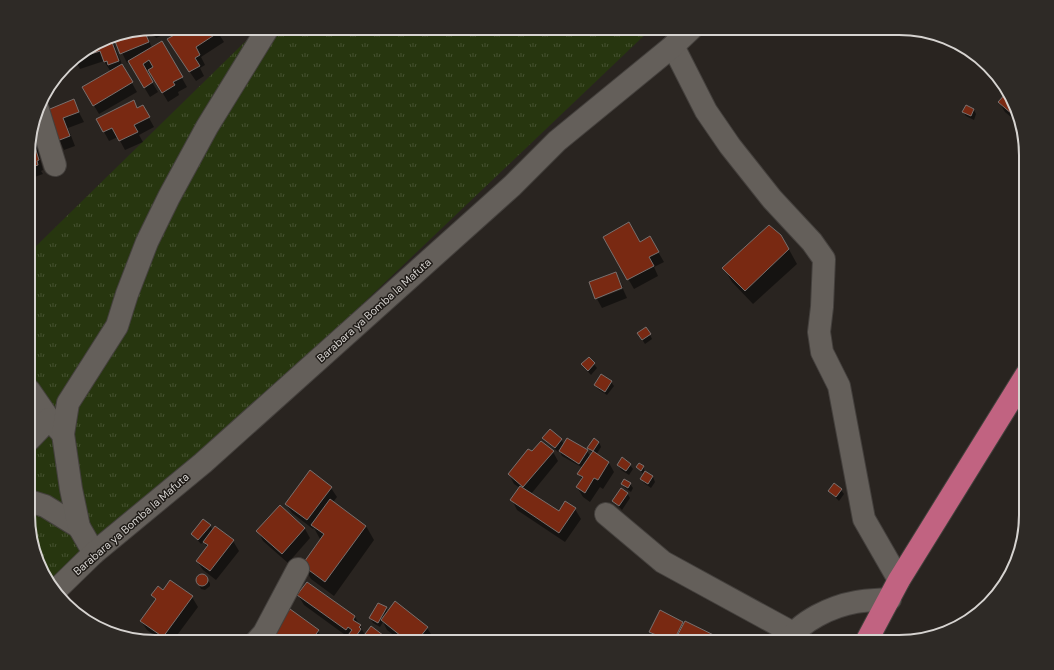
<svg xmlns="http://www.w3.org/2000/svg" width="1054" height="670" font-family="'DM Sans',sans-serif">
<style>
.grass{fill:url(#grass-tufts)}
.shadow{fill:#0007}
.building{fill:#792912;stroke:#78706e}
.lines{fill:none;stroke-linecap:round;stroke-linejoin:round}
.minor-casing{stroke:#44403d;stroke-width:24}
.highway-casing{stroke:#44403d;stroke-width:24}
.minor{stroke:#645f5a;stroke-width:22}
.highway{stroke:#c16381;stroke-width:22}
.labels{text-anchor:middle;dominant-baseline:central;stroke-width:3;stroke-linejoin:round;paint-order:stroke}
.street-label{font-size:11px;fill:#d6d3d0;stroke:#1f1b17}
.rim{fill:none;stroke:#d6d3d0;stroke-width:2}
</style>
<defs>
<pattern id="grass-tufts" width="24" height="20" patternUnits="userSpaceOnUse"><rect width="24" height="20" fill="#27360f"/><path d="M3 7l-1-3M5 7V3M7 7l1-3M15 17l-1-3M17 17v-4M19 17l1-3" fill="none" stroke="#465231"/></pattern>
</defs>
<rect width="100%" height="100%" fill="#292420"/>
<!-- grass -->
<path class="grass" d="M259,28H652L58,594L49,585L29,531V253Z"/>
<!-- shadow -->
<g class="shadow">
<path d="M160,28L163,35L156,38L151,29Z"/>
<path d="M215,28L224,42L201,57L205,65L200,68L204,76L196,81L174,49Z"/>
<path d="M148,29L151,36L148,38L152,48L162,43L187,87L178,92L179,95L168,102L150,72L147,74L158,92L150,97L129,62L127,63L114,36Z"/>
<path d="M111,37L124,69L137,92L99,114L83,87L111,72L104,61L80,69L74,58L107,38Z"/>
<path d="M1009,91L1018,122V123L1005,112L999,102Z"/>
<path d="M73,101L84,122L68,128L75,146L64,150L46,112Z"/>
<path d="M137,109L148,116L154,127L139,135L143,142L125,150L118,137L109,141L97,119Z"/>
<path d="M974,110L976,114L974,120L966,116L963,112Z"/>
<path d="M31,138L37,147L43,170L41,171L43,174L29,179V139Z"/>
<path d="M781,235L797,264L753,304L732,282L724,268Z"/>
<path d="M604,237L640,243L650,238L664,262L654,267L658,276L634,289Z"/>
<path d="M616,273L623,287L596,297Z"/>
<path d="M623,289L627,298L602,308L597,299Z"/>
<path d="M650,335L652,339L645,344L641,338Z"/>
<path d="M589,358L597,368L591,375L582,365Z"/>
<path d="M611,382L614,386L607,395L598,389L595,385Z"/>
<path d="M543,438L561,440L564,444L587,451L590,456L592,453L588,448L599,442L601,447L596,455L609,463L614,472L603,489L600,487L590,502L583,497L577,487L582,480L579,474L583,468L562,456L559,450L558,452Z"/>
<path d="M553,452L558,461L531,494L559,512L575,509L581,519L565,542L517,510L512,500L520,488L514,484L509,474L532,453Z"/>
<path d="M618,465H630L633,469L629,475L621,470Z"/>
<path d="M637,467H643L645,472L653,477L655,482L651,488L644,483L641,479L644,475Z"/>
<path d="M623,484H630L633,488L631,492L625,488Z"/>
<path d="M331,488L337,497L333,502L366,526L374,540L334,596L311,579L303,565L320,539L314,528L313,529L292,513L286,504Z"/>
<path d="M841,490L844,494L839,501L829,491Z"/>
<path d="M627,493L630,498L622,510L613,501Z"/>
<path d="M280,506L305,529L310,538L288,563L263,541L258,531Z"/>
<path d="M210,526L213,530L233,541L239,551L216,580L203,570L197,561L207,548L204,541L201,544L192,534Z"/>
<path d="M201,574L210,583V586L205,590L201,589L196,578Z"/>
<path d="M307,583L355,617L365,635L391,642H348L346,639L348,637L304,605L298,595Z"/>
<path d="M163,591L192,597L198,607L172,642H163L147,630L141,621L156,601L152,595Z"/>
<path d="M386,608L388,612L427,628L433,637L429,642H403L387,630L383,622L380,627L373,623L370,618Z"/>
<path d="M682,622L684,625L726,642H657L650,632Z"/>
<path d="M318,631L324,641L322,642H267Z"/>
</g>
<!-- building -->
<g class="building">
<path d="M161,28L162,30L152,34L150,29Z"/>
<path d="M181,28H216L219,32L196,47L200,55L195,58L200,66L189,72L167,39L178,33L177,31Z"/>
<path d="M144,30L149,42L120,54L113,36Z"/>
<path d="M110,37L119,61L108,65L107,61L104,62L100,51L73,60V59Z"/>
<path d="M162,41L183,77L173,82L175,85L162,93L148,70L153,67L149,60L143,64L153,82L144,88L128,61Z"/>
<path d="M122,64L133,82L93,106L82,87Z"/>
<path d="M1008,91L1015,111L1012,114L998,102Z"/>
<path d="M74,99L79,112L63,118L70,136L57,141L45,111Z"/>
<path d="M134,100L137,108L143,105L150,117L134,125L138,132L119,141L112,128L103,132L96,119Z"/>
<path d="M966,105L974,109L971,116L962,112Z"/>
<path d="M32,137L39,160L37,161L38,165L29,168V139Z"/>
<path d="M629,222L640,242L650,236L659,252L649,257L654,266L627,280L603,237Z"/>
<path d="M769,225L781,235L789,249L745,291L722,268Z"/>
<path d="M616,272L622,288L595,299L589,282Z"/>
<path d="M646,327L651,334L642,340L637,333Z"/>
<path d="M589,357L595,363L588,371L581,364Z"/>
<path d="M601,374L612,381L605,392L594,385Z"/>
<path d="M550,429L562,439L555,448L542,438Z"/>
<path d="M567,438L588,450L579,464L559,451Z"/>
<path d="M594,438L599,442L593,451L587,448Z"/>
<path d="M541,441L554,451L523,487L508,474L528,449L532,451Z"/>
<path d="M593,451L609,462L598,480L594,478L585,493L576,487L583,477L577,474Z"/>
<path d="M622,457L631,464L626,471L617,465Z"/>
<path d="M639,463L644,466L641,471L636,467Z"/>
<path d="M310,470L332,487L307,520L285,504Z"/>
<path d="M645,471L653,476L648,484L640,479Z"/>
<path d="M624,479L631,483L628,488L621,484Z"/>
<path d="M834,483L842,489L836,497L828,491Z"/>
<path d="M520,486L559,511L565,501L576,508L559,533L510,500Z"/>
<path d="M621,488L628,493L619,506L612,501Z"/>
<path d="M330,499L366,526L325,582L302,565L324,534L311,525Z"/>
<path d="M280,505L305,528L282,554L256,531Z"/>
<path d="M203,519L211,525L198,540L191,534Z"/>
<path d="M215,526L234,540L210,571L196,561L208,545L203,542Z"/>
<circle cx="202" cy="580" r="6"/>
<path d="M170,580L193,596L163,637L140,621L156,599L151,595L158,586L163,590Z"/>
<path d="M307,582L355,616L353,620L361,625L359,627L361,629L352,642L345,639L352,630L348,627L346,630L297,595Z"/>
<path d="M395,601L428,627L416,642H405L406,640L381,620Z"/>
<path d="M378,603L387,607L378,623L369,618Z"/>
<path d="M290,609L319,630L310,642H298L291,637L287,642H266Z"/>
<path d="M660,610L683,622L673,642L649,632Z"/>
<path d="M685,621L728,642H679L675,640Z"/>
<path d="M371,626L392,642H359Z"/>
</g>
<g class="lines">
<defs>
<g id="minor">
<path d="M673,46L706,111L730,146L772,199L812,242L824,259L822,307L819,332L822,352L839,386L864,519L899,580"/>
<path d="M38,110L55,165"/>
<path d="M29,390L49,419L63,434"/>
<path d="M29,440L49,419"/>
<path d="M29,501L45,506L79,527"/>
<path d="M606,514L663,562L793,633"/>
<path d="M94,553L79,527L71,489L63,434L68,403L117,326L127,294L147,242L169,197L207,127L268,28"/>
<path d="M55,591L94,553L203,463L512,186L557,141L673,46L692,28"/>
<path d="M256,642L264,633L298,569"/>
<path d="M788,642C799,621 833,606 856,602C867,600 879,600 890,599"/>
</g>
<path id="highway" d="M866,642L899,580L1026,375"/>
</defs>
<!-- minor casing -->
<use href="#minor" class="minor-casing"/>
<!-- highway casing -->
<use href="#highway" class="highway-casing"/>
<!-- minor -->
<use href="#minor" class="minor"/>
<!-- highway -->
<use href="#highway" class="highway"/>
</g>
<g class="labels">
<!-- street labels -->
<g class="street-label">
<text transform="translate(374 310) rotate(-42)">Barabara ya Bomba la Mafuta</text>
<text transform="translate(131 524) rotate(-41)">Barabara ya Bomba la Mafuta</text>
</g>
</g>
<!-- crop -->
<path d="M0 0H1054V670H0ZM155 35H899A120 120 0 0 1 1019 155V515A120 120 0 0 1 899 635H155A120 120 0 0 1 35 515V155A120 120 0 0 1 155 35Z" fill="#2e2a26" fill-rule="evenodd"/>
<path class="rim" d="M155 35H899A120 120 0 0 1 1019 155V515A120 120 0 0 1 899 635H155A120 120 0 0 1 35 515V155A120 120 0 0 1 155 35Z"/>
</svg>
